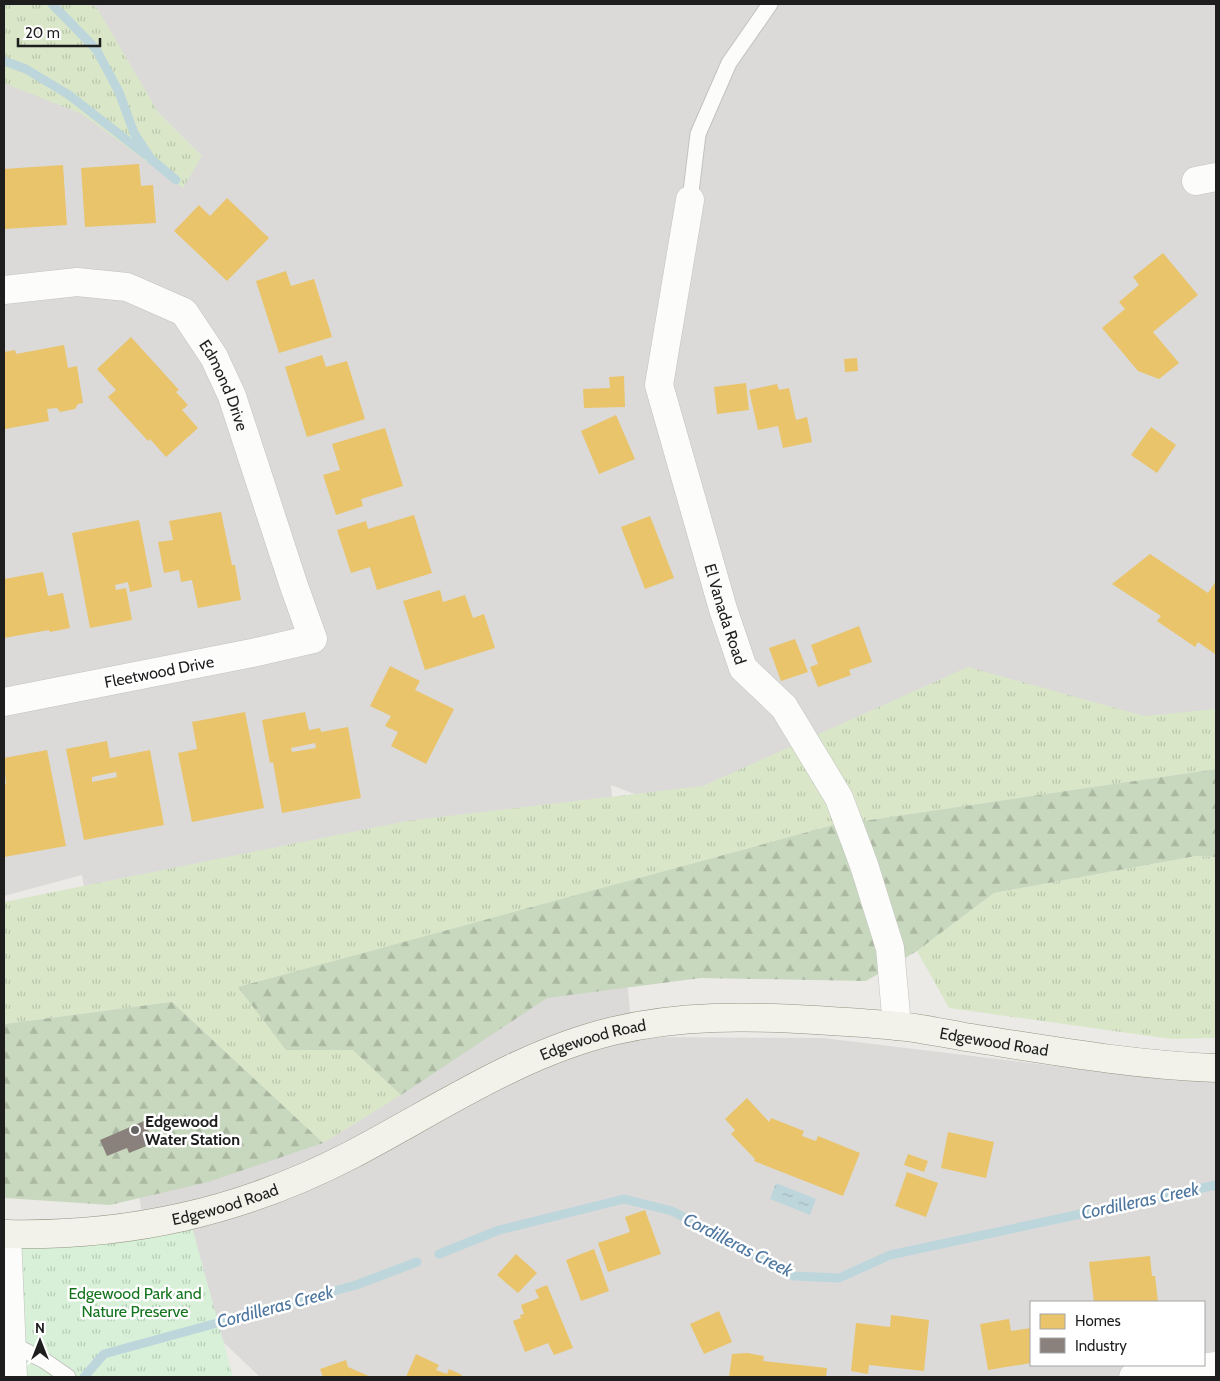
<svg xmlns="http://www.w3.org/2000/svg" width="1220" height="1381" font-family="Cabin,sans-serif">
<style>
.residential{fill:#dbdad8;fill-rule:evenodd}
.grass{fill:url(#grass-tufts)}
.forest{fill:url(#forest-firs)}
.park{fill:url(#park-tufts)}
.water{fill:url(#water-ripples)}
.homes{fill:#e9c46a;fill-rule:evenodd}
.industry{fill:#8a817c}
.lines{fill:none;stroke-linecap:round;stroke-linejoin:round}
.stream{stroke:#bdd6dc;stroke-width:9}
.service-casing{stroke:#c3c2c1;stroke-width:17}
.minor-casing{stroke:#c3c2c1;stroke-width:29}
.secondary-casing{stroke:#939481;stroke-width:29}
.service{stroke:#fcfcfb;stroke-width:15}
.minor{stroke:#fcfcfb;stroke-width:28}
.secondary{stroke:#f2f2eb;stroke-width:28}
.poi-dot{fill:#666564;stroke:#fff;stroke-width:2}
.labels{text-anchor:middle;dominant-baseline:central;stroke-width:5;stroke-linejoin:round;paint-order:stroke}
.street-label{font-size:16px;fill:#1e1e1e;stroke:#fff}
.poi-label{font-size:16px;font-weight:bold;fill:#1e1e1e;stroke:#fff;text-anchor:start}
.park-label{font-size:16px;fill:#15741d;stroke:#fff}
.water-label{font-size:18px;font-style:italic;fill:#4f779f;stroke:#fff}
</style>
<defs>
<pattern id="grass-tufts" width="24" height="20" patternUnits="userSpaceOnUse" patternTransform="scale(1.25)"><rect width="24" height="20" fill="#d9e7c8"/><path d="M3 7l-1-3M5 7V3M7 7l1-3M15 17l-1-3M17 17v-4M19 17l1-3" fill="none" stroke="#bac6ab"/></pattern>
<pattern id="forest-firs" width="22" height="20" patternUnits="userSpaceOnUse" patternTransform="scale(1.25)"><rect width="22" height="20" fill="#c8d8be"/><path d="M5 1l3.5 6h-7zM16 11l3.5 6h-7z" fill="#abb9a3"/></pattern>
<pattern id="park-tufts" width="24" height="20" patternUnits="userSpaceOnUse" patternTransform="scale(1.25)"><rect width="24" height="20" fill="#d7f0d7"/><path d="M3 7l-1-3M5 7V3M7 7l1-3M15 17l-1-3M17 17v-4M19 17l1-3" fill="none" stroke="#b8cdb8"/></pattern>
<pattern id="water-ripples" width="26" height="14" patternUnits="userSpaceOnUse" patternTransform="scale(1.25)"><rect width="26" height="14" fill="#bdd6dc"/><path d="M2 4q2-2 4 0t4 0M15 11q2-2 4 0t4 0" fill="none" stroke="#a2b7bc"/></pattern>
</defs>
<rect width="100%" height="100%" fill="#eceae7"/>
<!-- residential -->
<path class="residential" d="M4,4H1216V755L837,871L611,785L632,1037L823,1038L1104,1072L1216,1079V1377H260L153,1275L82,875L4,896ZM1031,1302H1204V1365H1031Z"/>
<!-- grass -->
<g class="grass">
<path d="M4,4H89L97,8L158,112L202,156L183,188L82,114L4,83Z"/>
<path d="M968,667L1144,716L1216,709V769L830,826L239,987L286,1050H353L401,1095L323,1143L172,1002L4,1024V902L407,821L703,786Z"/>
<path d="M1196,856L1216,857V1038L1171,1039L949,1008L917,951L994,893Z"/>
</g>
<!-- forest -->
<g class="forest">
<path d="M1216,769V857L1196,856L994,893L917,951L866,981L701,978L547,998L401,1095L353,1050H286L238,987L830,826Z"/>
<path d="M172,1002L323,1143L208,1182L110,1205L5,1198L4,1024Z"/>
</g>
<!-- park -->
<path class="park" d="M189,1216L233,1377H4V1234Z"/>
<!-- water -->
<path class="water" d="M776,1183L816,1199L810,1215L770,1199Z"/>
<!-- homes -->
<g class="homes">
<path d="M139,164L141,186L153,185L156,223L85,227L81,168Z"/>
<path d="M63,165L67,225L4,229V169Z"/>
<path d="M227,198L269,238L227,281L174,231L199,205L210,216Z"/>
<path d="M1163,253L1198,295L1153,332L1179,363L1159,379L1138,371L1102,328L1125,309L1119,302L1139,285L1133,277Z"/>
<path d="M286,271L291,286L314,279L332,337L279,353L256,281Z"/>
<path d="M131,337L179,390L176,392L188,405L182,410L198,428L166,457L150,439L148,441L108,397L116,390L97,369Z"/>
<path d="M64,345L68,368L77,366L83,403L78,404L75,409L60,412L57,408L47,409L49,421L5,429L4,352L15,350L16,354Z"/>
<path d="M322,355L326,367L347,361L365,419L307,437L285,367Z"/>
<path d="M857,358L858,371L845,372L844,359Z"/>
<path d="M624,376L625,407L584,408L583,389L610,388L609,377Z"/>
<path d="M746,383L749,410L717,414L714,387Z"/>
<path d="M777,384L779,390L789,388L796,420L807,417L812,442L783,448L778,426L758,430L749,390Z"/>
<path d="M616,415L635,459L599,474L581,431Z"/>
<path d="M1151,427L1176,445L1157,473L1131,455Z"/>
<path d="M385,428L403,486L361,499L363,506L336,515L323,475L340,470L332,444Z"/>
<path d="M221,512L232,565H235L241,600L198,608L192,580L181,582L179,570L164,573L158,542L173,540L169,521Z"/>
<path d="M414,515L432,573L377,590L370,567L351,573L337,530L366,521L368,529Z"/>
<path d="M650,516L674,578L645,589L621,527Z"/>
<path d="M139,520L152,587L130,592L128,582L115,585L116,590L126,588L132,620L90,628L72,533Z"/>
<path d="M1150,554L1208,593L1216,581L1215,654L1198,642L1195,647L1157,621L1161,616L1112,584Z"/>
<path d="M43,572L48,596L63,593L70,628L50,632L49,630L4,638V579Z"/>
<path d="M440,590L443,602L465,595L473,618L484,614L495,648L425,670L403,601Z"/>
<path d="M859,626L872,662L849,670L851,675L818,687L810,667L818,664L811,645Z"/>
<path d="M795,639L808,672L781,681L769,648Z"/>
<path d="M390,666L420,681L415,690L454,709L426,764L391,746L398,732L385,726L391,716L370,706Z"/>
<path d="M245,712L264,808L192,822L178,753L197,749L192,722Z"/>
<path d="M305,712L309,730L320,728L321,732L348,727L361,798L282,813L273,762L270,763L262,720ZM315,743L316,748L292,752L291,748Z"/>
<path d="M107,741L110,758L150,750L164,825L84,840L66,749ZM116,772L117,777L92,782V777Z"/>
<path d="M47,750L66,846L4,857V784H6L4,758Z"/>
<path d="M747,1098L769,1122L771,1118L804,1131L802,1136L816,1141L818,1136L860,1153L843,1196L754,1161L755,1159L731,1134L735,1130L725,1119Z"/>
<path d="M948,1132L994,1142L986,1178L941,1168Z"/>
<path d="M908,1154L928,1161L924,1172L904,1165Z"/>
<path d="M907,1172L938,1183L926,1217L895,1206Z"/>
<path d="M645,1210L661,1254L608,1272L598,1243L630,1232L625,1217Z"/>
<path d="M594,1249L609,1291L581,1301L566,1260Z"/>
<path d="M516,1254L537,1273L518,1293L497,1275Z"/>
<path d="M1150,1256L1152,1276H1155L1158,1302H1094L1089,1262Z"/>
<path d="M547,1285L573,1348L554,1355L548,1343L525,1352L513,1321L521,1318L520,1315L524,1314L521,1305L539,1298L535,1290Z"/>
<path d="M719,1311L732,1342L704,1354L690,1324Z"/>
<path d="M891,1315L929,1320L924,1371L869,1365L868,1374L851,1371L856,1323L890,1327Z"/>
<path d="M1009,1319L1011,1331L1031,1328V1363L988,1370L980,1324Z"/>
<path d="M747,1353L764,1356L763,1361L827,1368L826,1377H729L732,1354Z"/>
<path d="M416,1354L439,1365L436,1370L447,1374L449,1369L462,1375L461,1377H406Z"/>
<path d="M346,1360L348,1367L371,1377H323L320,1369Z"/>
</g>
<!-- industry -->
<path class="industry" d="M144,1121L154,1143L129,1153L127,1148L107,1156L100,1140Z"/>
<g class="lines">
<!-- stream -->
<g class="stream">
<path d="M52,4L96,49L119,92L134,133L151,159L176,180"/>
<path d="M4,61L26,69L69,95L146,155"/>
<path d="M439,1254L499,1230L624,1199L672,1211L794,1276L839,1278L890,1255L1216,1185"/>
<path d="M84,1377L104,1354L356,1285L417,1262"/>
</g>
<defs>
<g id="service">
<path d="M690,200L698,134L729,63L770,4"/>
<path d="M12,1344L45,1361L68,1377"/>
</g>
<g id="minor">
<path d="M1196,181L1216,177"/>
<path id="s1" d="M690,200L659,385L723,609L743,668L784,707L839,798L864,865L890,948L897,1026"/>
<path id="s2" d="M4,290L77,282L127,287L184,312L214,357L232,396L294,586L313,639L252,653L4,702"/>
<path d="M7,1234L13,1377"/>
<path d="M1133,1377L1216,1366"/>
</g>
<g id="secondary">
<path id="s3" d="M4,1234C128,1237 241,1212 351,1155C437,1110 518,1054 613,1031C680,1015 747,1016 815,1020C842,1022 869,1023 897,1026C920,1028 943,1033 965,1037C1049,1050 1132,1065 1216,1068"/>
</g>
</defs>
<!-- service casing -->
<use href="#service" class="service-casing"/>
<!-- minor casing -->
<use href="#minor" class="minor-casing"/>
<!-- secondary casing -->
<use href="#secondary" class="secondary-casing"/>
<!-- service -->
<use href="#service" class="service"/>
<!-- minor -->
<use href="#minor" class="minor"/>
<!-- secondary -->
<use href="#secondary" class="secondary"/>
</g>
<!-- markers -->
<circle class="poi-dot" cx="135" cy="1130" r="5"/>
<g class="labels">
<!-- street labels -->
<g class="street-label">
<text stroke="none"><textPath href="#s2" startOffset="270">Edmond Drive</textPath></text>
<text stroke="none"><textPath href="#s1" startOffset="426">El Vanada Road</textPath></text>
<text transform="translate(159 672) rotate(-11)">Fleetwood Drive</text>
<text stroke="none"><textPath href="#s3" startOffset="629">Edgewood Road</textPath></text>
<text stroke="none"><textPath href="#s3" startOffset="1034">Edgewood Road</textPath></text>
<text stroke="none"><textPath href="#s3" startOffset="224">Edgewood Road</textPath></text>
</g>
<!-- poi labels -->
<g class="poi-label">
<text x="145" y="1121">Edgewood<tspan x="145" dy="18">Water Station</tspan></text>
</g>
<!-- park labels -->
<g class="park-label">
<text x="135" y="1293">Edgewood Park and<tspan x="135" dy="18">Nature Preserve</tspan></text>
</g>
<!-- water labels -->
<g class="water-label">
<text transform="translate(1140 1201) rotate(-12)">Cordilleras Creek</text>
<text transform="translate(738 1245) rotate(27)">Cordilleras Creek</text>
<text transform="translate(275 1307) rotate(-15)">Cordilleras Creek</text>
</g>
</g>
<!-- border -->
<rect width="1220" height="1381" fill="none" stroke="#1e1e1e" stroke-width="10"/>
<!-- legend -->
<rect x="1030" y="1301" width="175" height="65" fill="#ffffff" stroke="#a5a5a5"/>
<rect x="1040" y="1314" width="25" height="15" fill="#e9c46a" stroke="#a5a5a5"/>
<text x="1075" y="1326" font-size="15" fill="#1e1e1e">Homes</text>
<rect x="1040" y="1338" width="25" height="15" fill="#8a817c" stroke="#a5a5a5"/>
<text x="1075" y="1351" font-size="15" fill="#1e1e1e">Industry</text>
<!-- north arrow -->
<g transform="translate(40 1341)" stroke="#ffffff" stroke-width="4" paint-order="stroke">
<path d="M0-4L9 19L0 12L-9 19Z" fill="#1e1e1e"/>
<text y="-8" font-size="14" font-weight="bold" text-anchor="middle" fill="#1e1e1e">N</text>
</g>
<!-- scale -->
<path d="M18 38v8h82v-8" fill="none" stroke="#1e1e1e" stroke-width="2.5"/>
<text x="25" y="38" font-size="15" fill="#1e1e1e" stroke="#ffffff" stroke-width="4" paint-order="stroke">20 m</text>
</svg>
